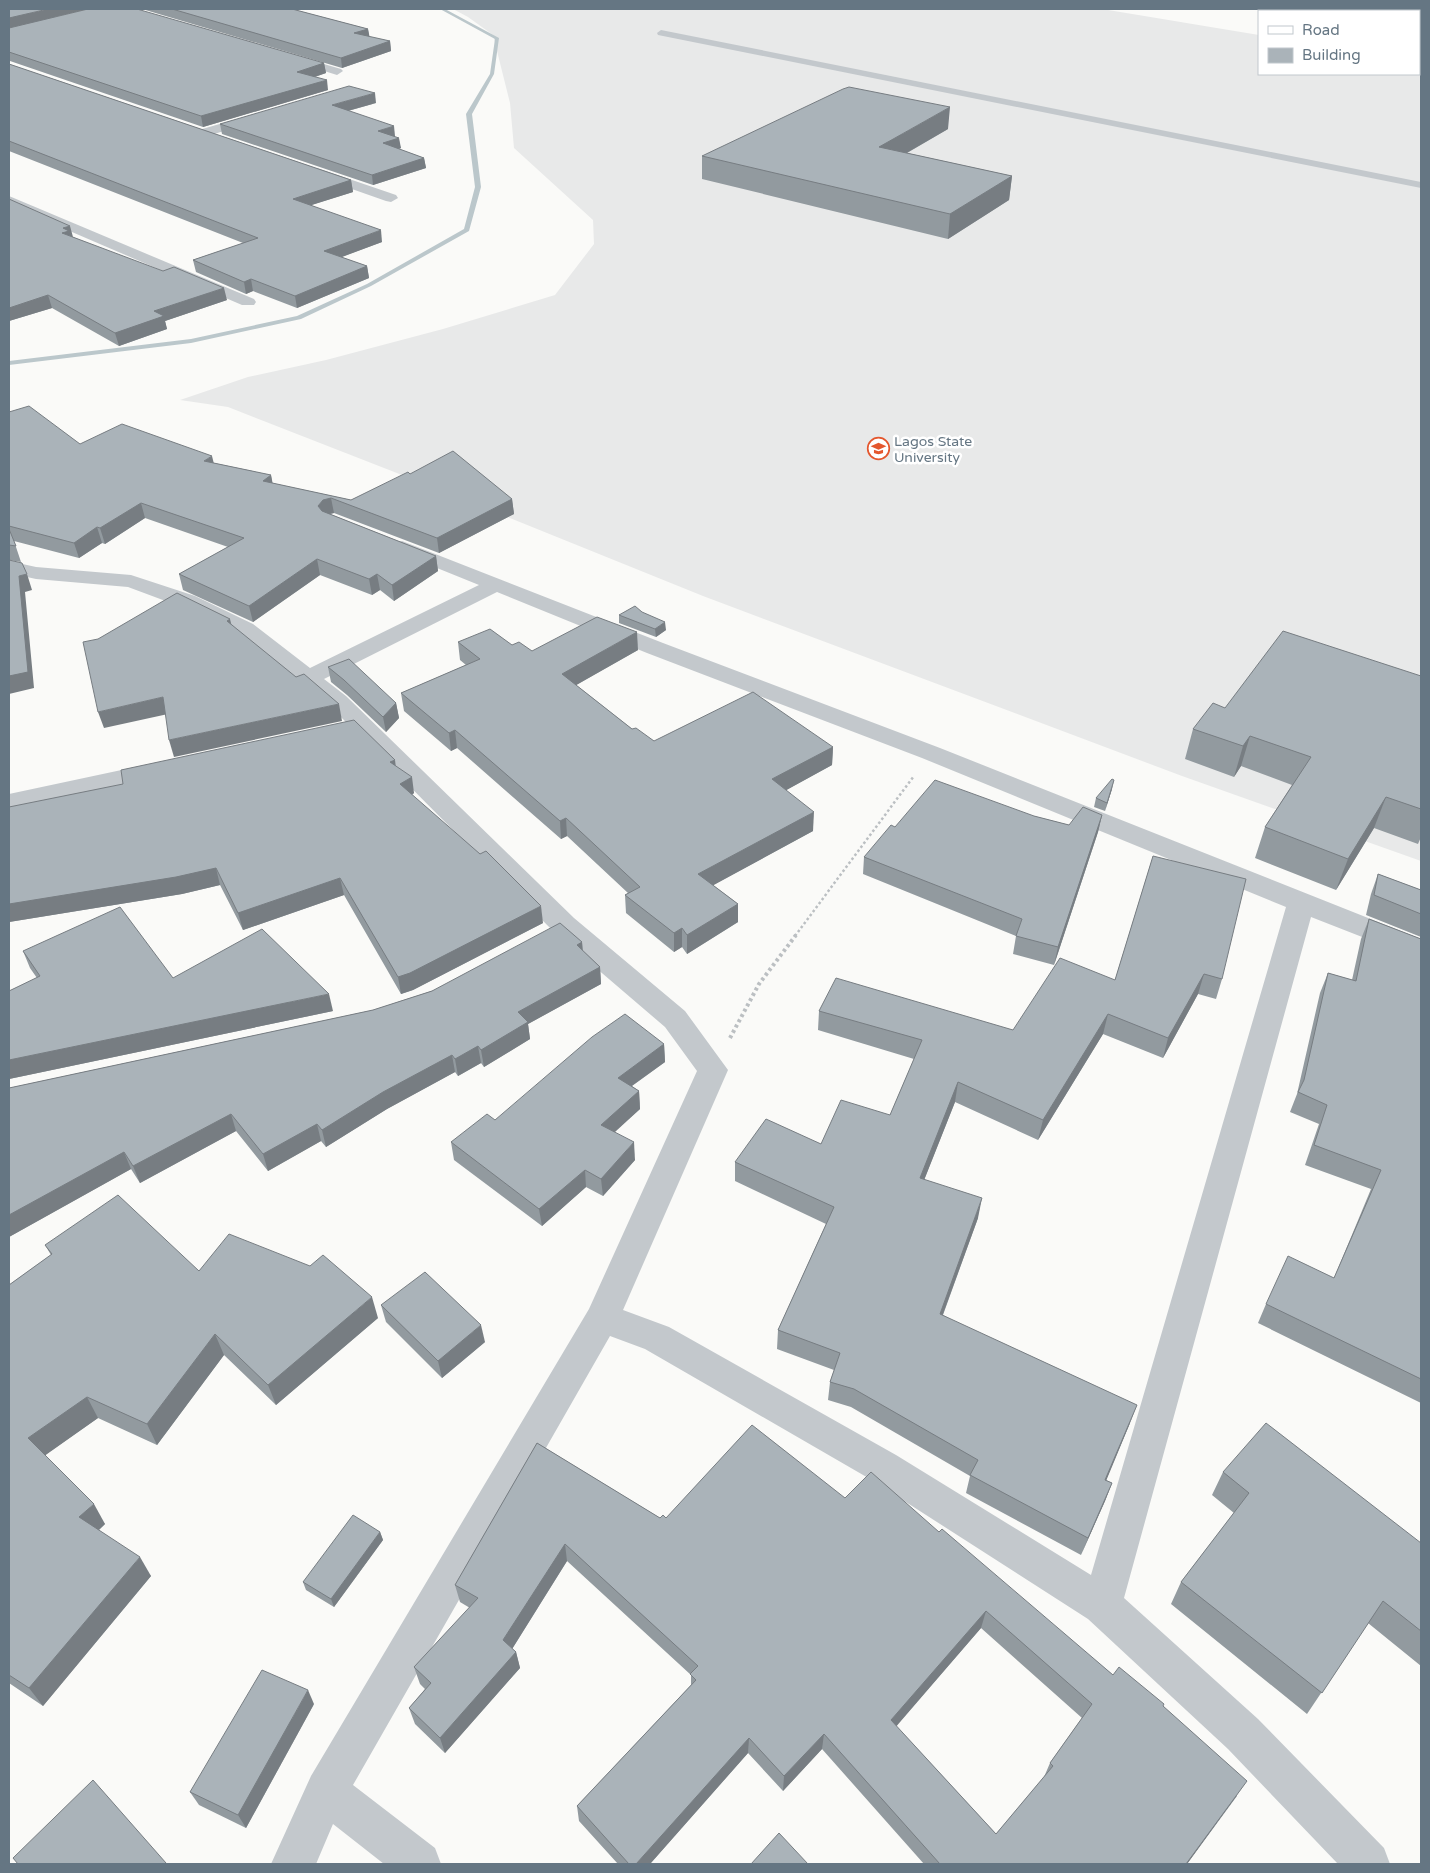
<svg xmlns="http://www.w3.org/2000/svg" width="1430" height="1873" font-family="'Varela Round',sans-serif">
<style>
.built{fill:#e8e9e9}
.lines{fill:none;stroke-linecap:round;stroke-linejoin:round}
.stream{fill:#bbc7cb;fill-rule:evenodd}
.primary-casing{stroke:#b5babe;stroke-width:2}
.path-far1{stroke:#bbbfc2;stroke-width:2.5;stroke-dasharray:2.5 2.5;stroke-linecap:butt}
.path{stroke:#bbbfc2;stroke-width:4;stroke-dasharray:3 3;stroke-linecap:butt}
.lane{fill:#c3c8cc;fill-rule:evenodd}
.street{fill:#c3c8cc;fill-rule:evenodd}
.primary{fill:#fff;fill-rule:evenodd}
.wall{fill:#929a9f;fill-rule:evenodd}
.shaded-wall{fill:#777d82}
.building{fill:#aab3b9;stroke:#777d82;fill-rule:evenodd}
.labels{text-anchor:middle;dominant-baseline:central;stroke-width:5;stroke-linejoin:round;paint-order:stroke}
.far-poi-label{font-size:14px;fill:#657683;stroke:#fff;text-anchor:start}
</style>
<rect width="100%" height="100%" fill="#fafaf8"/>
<!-- built -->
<path class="built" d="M453,9H1102L1259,35V74H1419V56H1421V861L1182,776L703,596L443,491L228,407L180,400L248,377L326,360L443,329L555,295L594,244L593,220L514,148L510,103L493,35L468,17Z"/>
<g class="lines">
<!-- stream -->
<path class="stream" d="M440,9H445L499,38L494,74L472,114L481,187L469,231L371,286L301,319L191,343L9,365V361L191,339L297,316L367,284L464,229L475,187L466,114L490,74L495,39Z"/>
<defs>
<g id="primary">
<path d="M1273,9H1300L1301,11H1274Z"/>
<path d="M1317,9H1346L1347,11H1318Z"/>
<rect x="1419" y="24" width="2" height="6"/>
</g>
</defs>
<!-- primary casing -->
<use href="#primary" class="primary-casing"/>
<!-- path-far1 -->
<path class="path-far1" d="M795,936L914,776"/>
<!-- path -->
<path class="path" d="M730,1038L759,984L796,935"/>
<!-- lane -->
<path class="lane" d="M661,30L1421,182V188L658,35L657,33Z"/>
<!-- street -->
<g class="street">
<path d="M290,54L341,69L343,71L337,75L286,59L284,57Z"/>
<path d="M257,113L261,114L263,117L261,120L204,137L198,133L199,130Z"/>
<path d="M317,168L396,195L398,198L391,202L386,201L312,175L310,172Z"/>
<path d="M9,196L254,299L256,302L254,305H242L9,205Z"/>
<path d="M402,541L663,643L940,748L1421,939V960L1311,917L1124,1598L1258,1719L1384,1848L1390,1864H1338L1228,1749L1088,1619L870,1479L645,1349L610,1336L353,1785L435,1848L441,1864H384L333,1824L316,1864H271L311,1776L589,1309L697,1071L665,1027L554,932L330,706L237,634L179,606L128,587L36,579L9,573V561L36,567L131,575L195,596L253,624L310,668L479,585L395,551L392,547L395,543ZM497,592L647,653L922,758L1286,907L1091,1575L896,1455L669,1327L623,1310L728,1070L685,1011L574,918L346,696L324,679Z"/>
<path d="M159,762L168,765L171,770L168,775L9,810V794Z"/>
</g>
<!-- primary -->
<use href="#primary" class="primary"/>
</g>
<!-- wall -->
<g class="wall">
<path d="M9,9L324,63L326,73L315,77L328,90L203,127L10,61L9,62Z"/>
<path d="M142,9H292L368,29L369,37L390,41L391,51L342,68Z"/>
<path d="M9,64L351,180L353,192L311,205L382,242L341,257L367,266L369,278L297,308L253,291L246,294L196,272L193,260L243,243L9,151Z"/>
<path d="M376,103L348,111L395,136H394L401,148L399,149L424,158L426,168L373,185L222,134L220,124Z"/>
<path d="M948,129L907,153L1012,176L1009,200L948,239L702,179V156Z"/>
<path d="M9,199L73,237L227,300L165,321L167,329L119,346L52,308L9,321Z"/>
<path d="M9,412L80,444L214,463L271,475L272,483L351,500L410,474L512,499L514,514L439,553L334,513L330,514L436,556L438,571L394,601L380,590L372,595L320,575L253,622L183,590L179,574L228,547L145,518L105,544L102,543L79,558L14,541L21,562L9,560Z"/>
<path d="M619,615L666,630L656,637L619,623Z"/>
<path d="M458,642L512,645L532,651L638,650L576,685L632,729L654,741L833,747L832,765L786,790L813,831L713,885L738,904V922L687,954L682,947L674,952L626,913L625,895L628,893L567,836L561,839L457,748L451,751L404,711L401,693L466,665L460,660Z"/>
<path d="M328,667L396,703L399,718L386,732L347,695L331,682Z"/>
<path d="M1421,676V837L1418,844L1374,828L1336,890L1255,858L1265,827L1292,785L1241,766L1234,777L1185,759L1193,729L1225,708Z"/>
<path d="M396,766L414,793L412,795L543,923L413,990L401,994L344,895L243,930L220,885L182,894L9,922V807Z"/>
<path d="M1112,789L1105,811L1094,807L1096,798Z"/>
<path d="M1102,815L1098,832L1054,965L1013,954L1016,936L863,874L864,857L895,827L1034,816L1069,825Z"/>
<path d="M1153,856L1222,979L1216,999L1198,994L1163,1058L1103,1034L1038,1140L955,1102L924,1180L978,1218L943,1315L1130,1423L1106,1480L1112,1483L1105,1501L1081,1555L966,1493L970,1476L851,1407L828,1400L830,1382L834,1370L777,1349L778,1330L826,1224L735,1181V1162L821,1144L890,1115L914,1059L818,1030L819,1011L1013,1030L1115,980Z"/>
<path d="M1378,874L1421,890V937L1366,915L1371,894Z"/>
<path d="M1369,919L1421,939V1403L1258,1323L1266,1304L1334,1278L1371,1189L1305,1165L1319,1124L1290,1112L1297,1094L1320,993L1328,973L1352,980L1361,939Z"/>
<path d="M582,942L583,951L600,967L601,984L528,1024L530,1039L484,1067L481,1063L458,1076L455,1072L387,1109L326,1147L321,1141L268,1171L236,1131L140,1183L131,1169L9,1237V1088L373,1010Z"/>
<path d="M23,951L173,978L333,1011L9,1079V991L37,978L30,968Z"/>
<path d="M664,1044L665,1062L632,1086L639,1091L640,1109L614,1132L635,1160L603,1196L586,1187L542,1226L454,1160L451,1142L495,1120Z"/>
<path d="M45,1245L199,1271L378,1318L276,1405L224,1355L157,1445L98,1418L45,1455L105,1524L99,1530L151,1576L43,1706L9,1683V1285L51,1255Z"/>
<path d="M381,1305L485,1342L442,1378L386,1322Z"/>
<path d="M537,1443L660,1518L845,1498L939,1532L1113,1675L1163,1706L1237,1796L1187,1864H924L822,1749L783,1791L748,1753L650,1864H618L579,1821L577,1806L691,1685V1675L567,1561L512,1649L516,1652L520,1668L445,1753L415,1724L409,1708L425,1689L420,1684L414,1667L470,1608L460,1602L455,1585ZM981,1628L1082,1718L1050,1763L1044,1777L996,1834L896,1726Z"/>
<path d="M1223,1472L1421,1543V1666L1368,1623L1307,1714L1171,1604L1181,1582L1234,1513L1212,1495Z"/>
<path d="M380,1532L383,1540L334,1607L306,1590L303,1582Z"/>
<path d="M314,1704L246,1828L199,1805L190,1792Z"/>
</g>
<!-- shaded-wall -->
<g class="shaded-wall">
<path d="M48,9H89L9,28V18Z"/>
<path d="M368,29L370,39L354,33Z"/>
<path d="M390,41L391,51L342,68L341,58Z"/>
<path d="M324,63L326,73L299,82L297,72Z"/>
<path d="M327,80L328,90L203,127L201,116Z"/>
<path d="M375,93L376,103L333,115L332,105Z"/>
<path d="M950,107L948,129L877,170L879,147Z"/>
<path d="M394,126L395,136L380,141L378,131Z"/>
<path d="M399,138L401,148L384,153L383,143Z"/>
<path d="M424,158L426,168L373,185L372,175Z"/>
<path d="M1012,176L1009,200L948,239L950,214Z"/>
<path d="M351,180L353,192L296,210L293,199Z"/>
<path d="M70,226L73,237L62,233L63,228Z"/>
<path d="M381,230L382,242L326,263L324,251Z"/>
<path d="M367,266L369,278L297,308L295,296Z"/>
<path d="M251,279L253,291L246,294L244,282Z"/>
<path d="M224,288L227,300L165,321L167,329L119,346L115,333L154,311Z"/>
<path d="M48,295L52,308L9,321V308Z"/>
<path d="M212,456L216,472L204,461Z"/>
<path d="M271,475L274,490L263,481Z"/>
<path d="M331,498L334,513L325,515L318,506L323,500Z"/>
<path d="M512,499L514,514L439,553L437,538Z"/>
<path d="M141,503L145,518L105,544L100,528Z"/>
<path d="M97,527L102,543L79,558L74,543Z"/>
<path d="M436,556L438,571L394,601L392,585Z"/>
<path d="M317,559L320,575L253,622L249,606Z"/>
<path d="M27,574L32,590L25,592L34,688L9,694V676L19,576Z"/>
<path d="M377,574L380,590L372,595L369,579Z"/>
<path d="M230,619L234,635L227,621Z"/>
<path d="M665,622L666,630L656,637L655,629Z"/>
<path d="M637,632L638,650L564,692L562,674Z"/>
<path d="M163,697L168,714L104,728L98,712Z"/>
<path d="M396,703L399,718L386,732L383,717Z"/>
<path d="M339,704L342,721L174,757L169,740Z"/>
<path d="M455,730L457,748L451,751L449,733Z"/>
<path d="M1250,736L1241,766L1234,777L1243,746Z"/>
<path d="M833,747L832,765L772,798V779Z"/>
<path d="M395,760L397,776L390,762Z"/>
<path d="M412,777L414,793L403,800L400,784Z"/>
<path d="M1114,780L1112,789L1105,811L1107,803Z"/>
<path d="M1386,797L1374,828L1336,890L1348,859Z"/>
<path d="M814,812L813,831L699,893L698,874Z"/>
<path d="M1102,815L1098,832L1054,965L1058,947Z"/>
<path d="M566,818L567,836L561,839L560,821Z"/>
<path d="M216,868L220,885L182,894L9,922V904Z"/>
<path d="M340,878L344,895L243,930L238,913Z"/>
<path d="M738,904V922L687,954V935Z"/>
<path d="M541,906L543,923L413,990L401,994L398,977Z"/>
<path d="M682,928V947L674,952V933Z"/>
<path d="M582,942L583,959L577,945Z"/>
<path d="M600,967L601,984L528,1024L530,1039L484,1067L481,1050L518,1012Z"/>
<path d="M1204,974L1198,994L1163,1058L1168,1038Z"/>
<path d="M329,994L333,1011L9,1079V1060Z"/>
<path d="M1108,1014L1103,1034L1038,1140L1043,1120Z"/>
<path d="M664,1044L665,1062L619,1095L618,1078Z"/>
<path d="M478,1046L481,1063L458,1076L455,1059Z"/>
<path d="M452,1055L455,1072L387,1109L326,1147L322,1130L383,1092Z"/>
<path d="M958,1082L955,1102L917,1198L920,1178Z"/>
<path d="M639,1091L640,1109L603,1143L601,1125Z"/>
<path d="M231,1114L236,1131L140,1183L133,1166Z"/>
<path d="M317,1124L321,1141L268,1171L263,1154Z"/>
<path d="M634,1142L635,1160L603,1196L601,1179Z"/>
<path d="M124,1152L131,1169L9,1237V1215Z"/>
<path d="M585,1170L586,1187L542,1226L539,1209Z"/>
<path d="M982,1198L978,1218L936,1333L940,1314Z"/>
<path d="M372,1297L378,1318L276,1405L268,1385Z"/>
<path d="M481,1325L485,1342L442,1378L438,1361Z"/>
<path d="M215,1334L224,1355L157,1445L147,1424Z"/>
<path d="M87,1397L98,1418L40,1459L28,1438Z"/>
<path d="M1137,1405L1130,1423L1099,1498L1105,1480Z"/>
<path d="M1112,1483L1105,1501L1081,1555L1088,1538Z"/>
<path d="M94,1504L105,1524L91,1537L79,1517Z"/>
<path d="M380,1532L383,1540L334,1607L331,1599Z"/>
<path d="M565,1544L567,1561L507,1657L503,1640Z"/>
<path d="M140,1557L151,1576L43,1706L29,1688Z"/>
<path d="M986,1611L981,1628L888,1736L891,1720Z"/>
<path d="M516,1652L520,1668L445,1753L440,1738Z"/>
<path d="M308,1690L314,1704L246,1828L238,1815Z"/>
<path d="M824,1734L822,1749L783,1791L784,1776Z"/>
<path d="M749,1738L748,1753L650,1864H636Z"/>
<path d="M1247,1781L1187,1864H1186Z"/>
</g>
<!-- building -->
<g class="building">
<path d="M9,9H48L9,18Z"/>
<path d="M88,9H137L324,63L297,72L327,80L201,116L9,52V28Z"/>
<path d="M172,9H292L368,29L354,33L390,41L341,58Z"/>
<path d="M9,64L351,180L293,199L381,230L324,251L367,266L295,296L251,279L244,282L193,260L258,238L9,141Z"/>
<path d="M349,86L375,93L332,105L394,126L378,131L399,138L383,143L424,158L372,175L220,124Z"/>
<path d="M849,87L950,107L879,147L1012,176L950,214L702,156L843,89Z"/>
<path d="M9,199L70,226L63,228L69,231L62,233L163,271L174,267L224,288L154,311L164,316L115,333L48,295L9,308Z"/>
<path d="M29,406L80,444L122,424L212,456L204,461L271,475L263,481L351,500L408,472L410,474L453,451L512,499L437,538L331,498L323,500L318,506L322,511L436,556L392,585L377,574L369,579L317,559L249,606L179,574L244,538L141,503L100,528L97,527L74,543L9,526V412Z"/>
<path d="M9,529L16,546L9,545Z"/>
<path d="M9,560L22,563L27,574L19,576L28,672L9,676Z"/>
<path d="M177,593L230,619L227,621L296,677L304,674L339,704L169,740L163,697L98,712L83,642L98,639Z"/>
<path d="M635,606L642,612L665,622L655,629L619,615Z"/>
<path d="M597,617L637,632L562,674L632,729L636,728L654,741L753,692L833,747L772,779L814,812L698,874L738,904L687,935L682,928L674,933L625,895L640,887L566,818L560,821L455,730L449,733L401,693L480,659L458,642L490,629L512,645L519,642L532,651Z"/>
<path d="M1283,631L1421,676V809L1386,797L1348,859L1265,827L1311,757L1250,736L1243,746L1193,729L1213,703L1225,708Z"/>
<path d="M349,659L396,703L383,717L344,680L328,667Z"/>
<path d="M354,720L395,760L390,762L412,777L400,784L480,854L486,851L541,906L410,973L398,977L340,878L238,913L216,868L176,877L9,904V807L123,784L121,770Z"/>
<path d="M1112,779L1114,780L1107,803L1096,798Z"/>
<path d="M935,780L1034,816L1069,825L1083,807L1102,815L1058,947L1016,936L1022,919L864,857L891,825L895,827Z"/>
<path d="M1153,856L1246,879L1222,979L1204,974L1168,1038L1108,1014L1043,1120L958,1082L920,1178L982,1198L940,1314L1137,1405L1105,1480L1112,1483L1088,1538L970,1475L978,1460L854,1389L830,1382L840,1353L778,1330L834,1207L735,1162L766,1119L821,1144L841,1100L890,1115L922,1040L819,1011L836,978L1013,1030L1060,958L1115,980Z"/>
<path d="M1378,874L1421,890V914L1374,895Z"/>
<path d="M120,907L173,978L262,929L329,994L9,1060V991L40,976L23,951Z"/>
<path d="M1369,919L1421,939V1379L1266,1304L1288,1256L1334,1278L1381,1170L1314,1145L1327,1105L1298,1092L1304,1080L1328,973L1356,981Z"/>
<path d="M560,923L582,942L577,945L600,967L518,1012L528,1022L481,1050L478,1046L455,1059L452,1055L383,1092L322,1130L317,1124L263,1154L231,1114L133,1166L124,1152L9,1215V1088L373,1010L432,991Z"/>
<path d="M625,1014L664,1044L618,1078L639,1091L601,1125L634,1142L601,1179L585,1170L539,1209L451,1142L487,1114L495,1120L592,1037Z"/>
<path d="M118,1195L199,1271L229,1234L310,1266L323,1255L372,1297L268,1385L215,1334L147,1424L87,1397L28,1438L94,1504L79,1517L140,1557L29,1688L9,1675V1285L52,1254L45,1245Z"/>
<path d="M425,1272L481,1325L438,1361L381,1305Z"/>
<path d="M1266,1423L1421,1543V1631L1383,1601L1322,1693L1181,1582L1249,1493L1223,1472Z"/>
<path d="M752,1425L845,1498L871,1472L939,1532L942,1529L1113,1675L1119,1667L1164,1704L1163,1706L1247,1781L1186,1864H940L824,1734L784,1776L749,1738L636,1864H629L577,1806L696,1680L690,1674L698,1666L565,1544L503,1640L516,1652L440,1738L409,1708L431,1683L414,1667L478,1598L455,1585L537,1443L660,1518L663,1515L666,1518ZM986,1611L1092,1704L1050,1763L1053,1766L996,1834L891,1720Z"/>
<path d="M353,1515L380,1532L331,1599L303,1582Z"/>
<path d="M262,1670L308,1690L238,1815L190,1792Z"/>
<path d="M93,1780L166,1863L164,1864H18L13,1858Z"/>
<path d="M779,1833L808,1864H751Z"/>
</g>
<!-- icons -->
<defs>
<symbol id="university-ring" viewBox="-11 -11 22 22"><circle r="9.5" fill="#fff" stroke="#e4572e" stroke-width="1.5"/><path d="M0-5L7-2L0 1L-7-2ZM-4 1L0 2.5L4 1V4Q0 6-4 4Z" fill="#e4572e"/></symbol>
</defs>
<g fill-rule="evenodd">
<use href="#university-ring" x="866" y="436" width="25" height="25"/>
</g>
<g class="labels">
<!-- far-poi labels -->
<g class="far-poi-label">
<text x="894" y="441">Lagos State<tspan x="894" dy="16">University</tspan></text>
</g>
</g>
<!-- border -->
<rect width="1430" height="1873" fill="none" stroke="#657683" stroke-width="20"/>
<!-- legend -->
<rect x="1258" y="10" width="162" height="65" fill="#ffffff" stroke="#c1c8cd"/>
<rect x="1268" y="26" width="25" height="8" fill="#ffffff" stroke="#c1c8cd"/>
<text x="1302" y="35" font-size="15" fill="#657683">Road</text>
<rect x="1268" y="48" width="25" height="15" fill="#aab3b9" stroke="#c1c8cd"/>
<text x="1302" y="60" font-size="15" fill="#657683">Building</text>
</svg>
